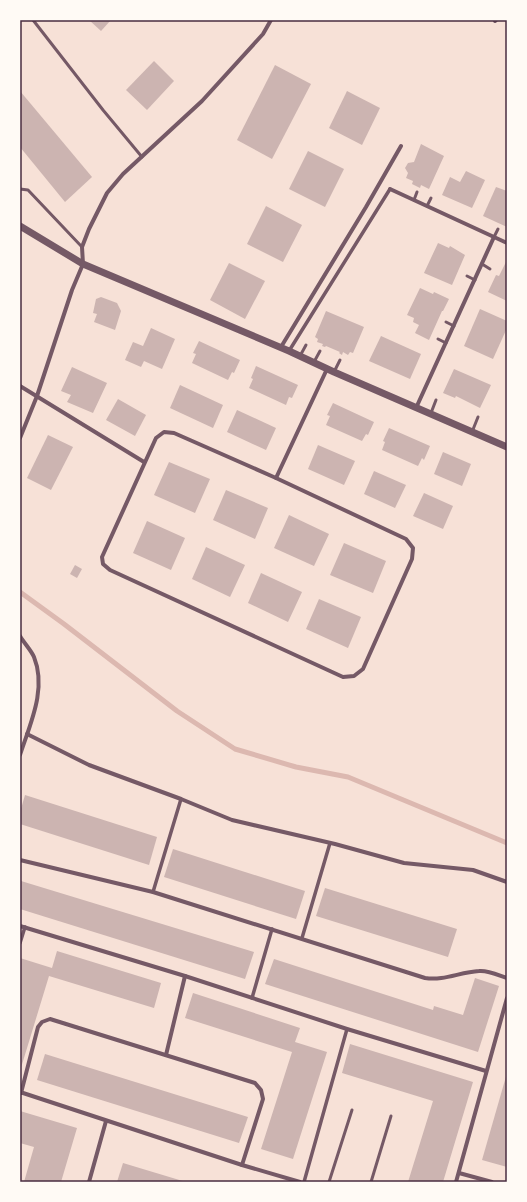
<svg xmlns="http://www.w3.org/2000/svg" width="527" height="1202" font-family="'Work Sans',sans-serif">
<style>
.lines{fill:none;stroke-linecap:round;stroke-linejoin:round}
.stream{stroke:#dcb8b0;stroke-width:5}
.building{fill:#ccb4b1}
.service{stroke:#755966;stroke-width:3}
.pedestrian{stroke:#755966;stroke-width:3.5}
.minor{stroke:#755966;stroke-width:4}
.tertiary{stroke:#755966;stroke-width:7}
.neatline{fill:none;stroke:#4a2c40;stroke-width:1.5}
</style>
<rect width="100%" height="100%" fill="#f7e1d7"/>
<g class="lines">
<!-- stream -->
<path class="stream" d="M20,592L64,624L177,711L235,749L296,767L348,777L507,843"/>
</g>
<!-- building -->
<g class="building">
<path d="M89,20H111L101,31Z"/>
<path d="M154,61L174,81L147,110L126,90Z"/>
<path d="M275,65L311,84L272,159L237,140Z"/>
<path d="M20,91L92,177L65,202L20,147Z"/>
<path d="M347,91L380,108L362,145L329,128Z"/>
<path d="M421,144L444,156L429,189L421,185L420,188L412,184L413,181L406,178L408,173L405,168L408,163L414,162Z"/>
<path d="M308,151L344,169L325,207L289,189Z"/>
<path d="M466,171L485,180L472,208L442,195L450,177L460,182Z"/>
<path d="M496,187L507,191V227L483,216Z"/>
<path d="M266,206L302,225L283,262L247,244Z"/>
<path d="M438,243L449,248L450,246L465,255L452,285L424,273Z"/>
<path d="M507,260V301L488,292L496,275L499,276Z"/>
<path d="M229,263L265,281L245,319L210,300Z"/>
<path d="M420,288L433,294L434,292L449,299L443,311H442L429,340L415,333L419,325L413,322L414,318L407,315Z"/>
<path d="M101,297L117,303L121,311L115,330L94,322L97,314L93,313L96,299Z"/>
<path d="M480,309L507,321V328L493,359L464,346Z"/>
<path d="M326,311L364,327L353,353L350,352L348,355L343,352L342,355L339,353L340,352L326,346L325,347L322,346L323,344L317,342L318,339L315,337Z"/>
<path d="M151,328L175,339L162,369L144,361L141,367L125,360L133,342L143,346Z"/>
<path d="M381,336L421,354L410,379L369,361Z"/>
<path d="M199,341L240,360L234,373L232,372L228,380L192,363L196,354L193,353Z"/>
<path d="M256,366L298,385L292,398L289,397L286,405L249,388L253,379L251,378Z"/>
<path d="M72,367L107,383L93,413L67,402L71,395L61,391Z"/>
<path d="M454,369L491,385L480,408L456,396L455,398L443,393Z"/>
<path d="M180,385L223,405L213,428L170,408Z"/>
<path d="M118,399L146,415L135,436L106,420Z"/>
<path d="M333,403L374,422L368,435L366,434L362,441L326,425L330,416L327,415Z"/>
<path d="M237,410L276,428L266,450L227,432Z"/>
<path d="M389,428L430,446L424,460L422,458L418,466L382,450L385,442L383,441Z"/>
<path d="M48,435L73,447L51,490L27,478Z"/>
<path d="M318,445L355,461L344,485L308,469Z"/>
<path d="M443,452L471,464L462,486L434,474Z"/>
<path d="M169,462L210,479L195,513L154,495Z"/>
<path d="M374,471L406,485L395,508L364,494Z"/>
<path d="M226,490L268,508L255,539L213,520Z"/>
<path d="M424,493L453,506L443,529L413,516Z"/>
<path d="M289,515L329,534L314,566L274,548Z"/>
<path d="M147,521L185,538L171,570L133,553Z"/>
<path d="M344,543L386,561L373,593L330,575Z"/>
<path d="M206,547L245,565L230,597L192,579Z"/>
<path d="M75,565L82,569L77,578L70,574Z"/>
<path d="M261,573L302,592L288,622L248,603Z"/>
<path d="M319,599L361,617L348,648L306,629Z"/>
<path d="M25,795L157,837L149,865L20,824V812Z"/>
<path d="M173,849L305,891L296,919L164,877Z"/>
<path d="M21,881L254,952L245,979L20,909V885Z"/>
<path d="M325,888L457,929L448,957L316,916Z"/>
<path d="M57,951L161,983L154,1008L49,976L20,1071V958L52,968Z"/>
<path d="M274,959L433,1010L434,1006L463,1015L475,978L499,986L478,1052L265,984Z"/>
<path d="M193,993L300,1028L295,1042L327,1052L293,1159L261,1149L292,1052L185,1018Z"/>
<path d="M350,1044L473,1082L443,1182H408L433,1101L342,1073Z"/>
<path d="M45,1054L248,1117L239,1143L37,1080Z"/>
<path d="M507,1073V1167L482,1160Z"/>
<path d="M20,1111L77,1128L61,1182H24L34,1147L20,1143Z"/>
<path d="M123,1163L186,1182H117Z"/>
</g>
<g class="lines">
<!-- service -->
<g class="service">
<path d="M33,20L103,110L142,157"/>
<path d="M20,189L28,190L82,247"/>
<path d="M414,200L417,192"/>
<path d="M427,206L431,198"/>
<path d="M494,237L498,229"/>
<path d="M482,264L490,269"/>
<path d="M467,276L475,280"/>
<path d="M446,322L454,326"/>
<path d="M438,339L446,343"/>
<path d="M300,356L306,345"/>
<path d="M314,362L320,351"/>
<path d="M334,372L340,360"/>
<path d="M431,413L436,400"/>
<path d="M472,432L478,417"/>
<path d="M329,1182L352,1110"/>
<path d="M371,1182L391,1116"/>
</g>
<!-- pedestrian -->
<g class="pedestrian">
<path d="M289,351L390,189"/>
<path d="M153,892L181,799"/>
<path d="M302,938L330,843"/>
<path d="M20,943L25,927"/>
<path d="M252,998L272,929"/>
<path d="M304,1182L347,1029"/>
</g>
<!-- minor -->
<g class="minor">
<path d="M495,21L496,20"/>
<path d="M390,189L507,243"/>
<path d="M281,347L366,207L401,146"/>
<path d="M20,386L144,462"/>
<path d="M416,408L494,237"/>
<path d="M164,432L174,433L276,478L406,539L413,548L412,559L363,669L354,676L343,677L110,570L103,564L102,557L156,438Z"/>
<path d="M20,438L37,396L72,290L83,264L82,247L89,229L107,193L123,174L202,101L263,34L271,20"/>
<path d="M276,478L327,369"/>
<path d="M20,636C24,643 31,650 34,657C47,689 30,724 20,755"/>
<path d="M27,734L89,765L181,799L232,820L335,844L404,863L473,870L507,882"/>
<path d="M20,860L153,892L425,978C444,981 460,972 479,971C488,970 498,975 507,978"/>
<path d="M20,926L185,976L347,1029L486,1071"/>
<path d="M166,1055L185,976"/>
<path d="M20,1092L242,1165L300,1182"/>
<path d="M21,1093L38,1027L42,1022L50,1019L255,1083L261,1090L263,1099L242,1165"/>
<path d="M459,1173L492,1182"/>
<path d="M89,1182L106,1121"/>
<path d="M456,1182L507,998"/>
</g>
<!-- tertiary -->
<path class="tertiary" d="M20,226L83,264L289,351L334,372L507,447"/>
</g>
<!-- border -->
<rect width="527" height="1202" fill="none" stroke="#fffaf5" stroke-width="42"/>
<rect x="21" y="21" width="485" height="1160" class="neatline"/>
</svg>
